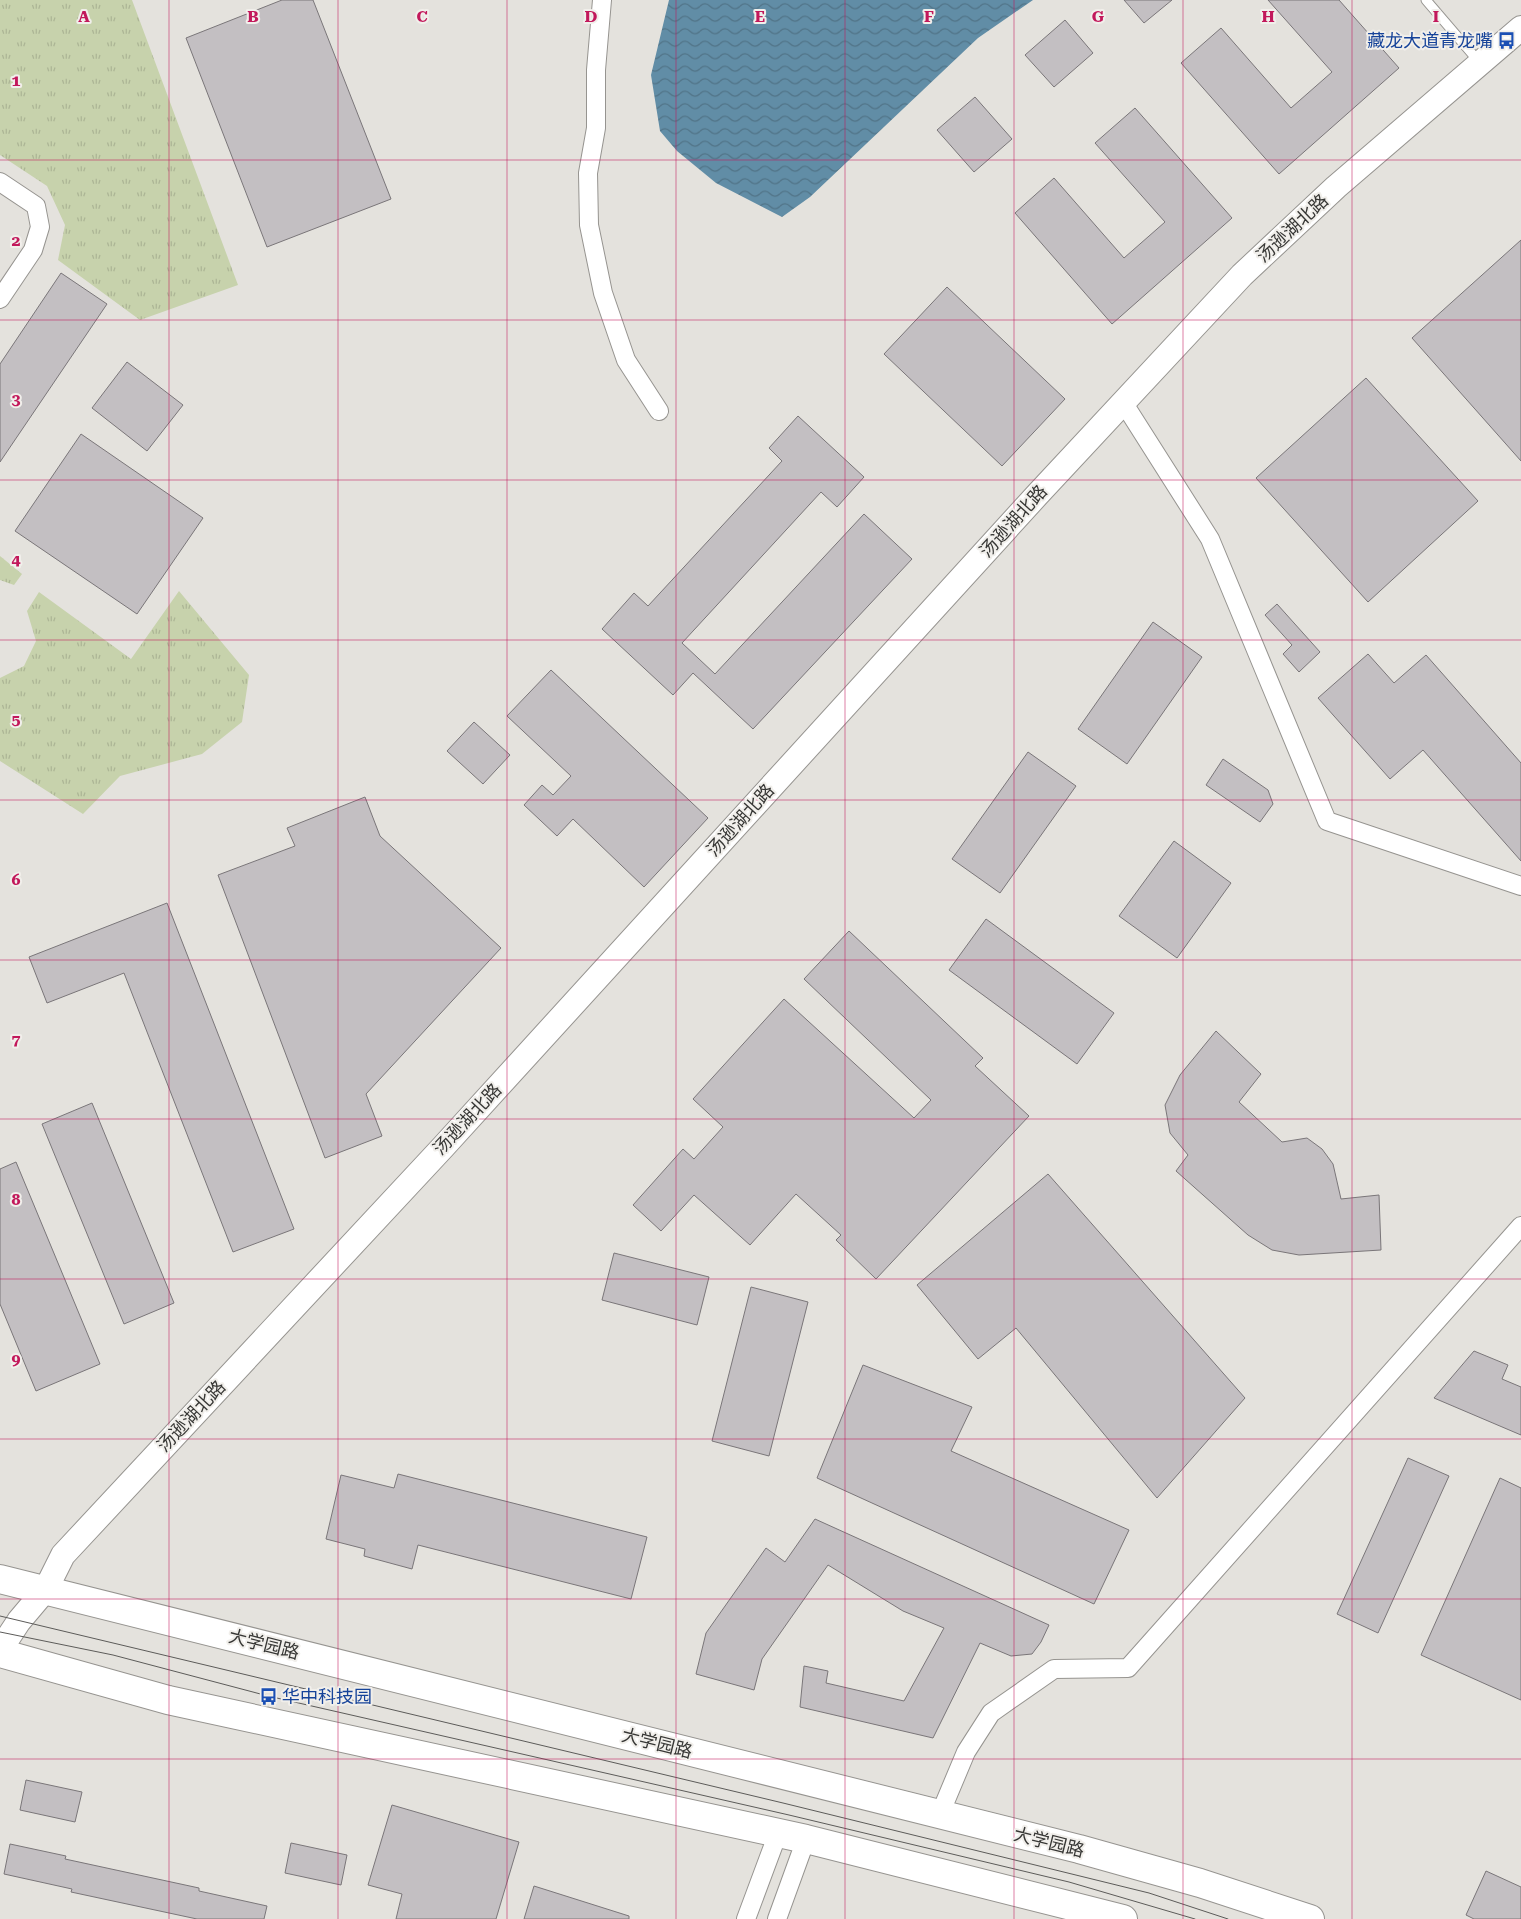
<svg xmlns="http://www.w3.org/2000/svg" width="1521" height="1919" font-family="'Roboto Serif','Noto Sans SC',serif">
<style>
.grass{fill:url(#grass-tufts)}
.water{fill:url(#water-waves)}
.building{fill:#c3bfc2;stroke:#7a7679}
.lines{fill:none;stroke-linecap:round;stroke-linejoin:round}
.service-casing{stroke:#969490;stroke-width:11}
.minor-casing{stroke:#969490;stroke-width:20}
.secondary-casing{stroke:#969490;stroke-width:26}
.primary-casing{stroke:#969490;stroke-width:30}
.service{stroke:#fff;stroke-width:9}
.minor{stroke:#fff;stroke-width:18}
.secondary{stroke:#fff;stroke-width:24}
.primary{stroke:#fff;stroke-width:28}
.tram{stroke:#5c5b59;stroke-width:1}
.grid{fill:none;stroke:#c2185b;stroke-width:1;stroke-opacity:0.55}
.labels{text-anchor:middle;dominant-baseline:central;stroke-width:4;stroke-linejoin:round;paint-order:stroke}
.transit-label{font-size:18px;fill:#164399;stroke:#f1efeb;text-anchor:end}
.street-label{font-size:18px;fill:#373735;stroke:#f1efeb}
.grid-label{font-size:16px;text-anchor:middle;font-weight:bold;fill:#c2185b;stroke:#f1efeb;stroke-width:4;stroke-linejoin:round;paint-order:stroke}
</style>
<defs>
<pattern id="grass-tufts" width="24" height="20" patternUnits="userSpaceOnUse" patternTransform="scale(1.25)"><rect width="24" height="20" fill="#c7d2ac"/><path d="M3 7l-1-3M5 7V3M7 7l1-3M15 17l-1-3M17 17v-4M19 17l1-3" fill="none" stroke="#acb595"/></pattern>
<pattern id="water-waves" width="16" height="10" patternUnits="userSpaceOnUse" patternTransform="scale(1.25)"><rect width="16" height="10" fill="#618da6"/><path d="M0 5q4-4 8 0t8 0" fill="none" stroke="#517488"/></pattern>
</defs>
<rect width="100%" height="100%" fill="#e4e2dd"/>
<!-- grass -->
<g class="grass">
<path d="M0,0H132L238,285L140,320L58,260L65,225L47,186L0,155Z"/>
<path d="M0,556L22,574L14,585L0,580Z"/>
<path d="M179,591L249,675L242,722L202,754L120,776L83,814L0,761V678L24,666L36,641L27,611L39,592L131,659Z"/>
</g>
<!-- water -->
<path class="water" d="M669,0H1033L978,38L810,197L782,217L716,183L677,151L660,131L651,75Z"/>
<!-- building -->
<g class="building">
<path d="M282,0H313L391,199L267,247L186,38Z"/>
<path d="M1124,0H1172L1144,23Z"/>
<path d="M1268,0H1339L1399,68L1279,174L1181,63L1221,28L1291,108L1332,72Z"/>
<path d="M1065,20L1093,53L1054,87L1025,55Z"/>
<path d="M975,97L1012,139L974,172L937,130Z"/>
<path d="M1135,108L1232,218L1112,324L1015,213L1054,178L1124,258L1165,222L1095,143Z"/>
<path d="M1521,240V461L1412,338Z"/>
<path d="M61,273L107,304L0,462V364Z"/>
<path d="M947,287L1065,399L1002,466L884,354Z"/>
<path d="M127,362L183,405L147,451L92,408Z"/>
<path d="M1366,378L1478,501L1368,602L1256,478Z"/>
<path d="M798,416L864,477L837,507L821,492L682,643L715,674L864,514L912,559L753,729L693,673L673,695L602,629L634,593L648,606L782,461L769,448Z"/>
<path d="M81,434L203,518L137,614L15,531Z"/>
<path d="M1277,604L1320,652L1299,672L1283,654L1292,645L1265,615Z"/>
<path d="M1153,622L1202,657L1127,764L1078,729Z"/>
<path d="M1368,654L1394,683L1426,655L1521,763V861L1423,750L1390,779L1318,698Z"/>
<path d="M551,670L708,818L644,887L573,819L557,836L524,805L542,785L553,795L571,776L507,716Z"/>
<path d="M474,722L510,755L483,784L447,751Z"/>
<path d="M1028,752L1076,786L1000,893L952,859Z"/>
<path d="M1223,759L1268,790L1273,804L1260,822L1206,785Z"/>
<path d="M365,797L380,836L501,948L366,1094L382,1136L325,1158L218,875L295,846L287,828Z"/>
<path d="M1174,841L1231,883L1177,958L1119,916Z"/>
<path d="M167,903L294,1229L233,1252L124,973L47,1003L29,957Z"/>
<path d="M986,919L1114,1013L1077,1064L949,970Z"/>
<path d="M849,931L983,1058L975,1066L1029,1116L876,1279L836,1240L841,1235L796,1194L750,1245L694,1195L661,1231L633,1205L683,1149L694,1159L723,1127L693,1099L784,999L914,1118L931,1100L804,979Z"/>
<path d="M1216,1031L1261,1074L1239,1102L1282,1142L1307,1138L1322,1149L1333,1164L1341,1199L1379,1195L1381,1250L1299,1255L1272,1250L1248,1235L1176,1171L1188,1155L1170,1133L1165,1105L1180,1075Z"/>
<path d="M92,1103L174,1303L124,1324L42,1124Z"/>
<path d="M16,1162L100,1364L36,1391L0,1304V1169Z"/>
<path d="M1048,1174L1245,1398L1157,1498L1016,1328L978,1359L917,1285Z"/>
<path d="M614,1253L709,1277L697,1325L602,1300Z"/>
<path d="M751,1287L808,1302L769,1456L712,1441Z"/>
<path d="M1474,1351L1508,1365L1502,1379L1521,1387V1435L1434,1398Z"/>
<path d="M863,1365L972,1407L951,1451L1129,1530L1094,1604L817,1478Z"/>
<path d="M1408,1458L1449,1476L1378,1633L1337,1614Z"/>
<path d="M398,1474L647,1537L631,1599L418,1545L412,1569L364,1556L365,1549L326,1539L341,1475L394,1488Z"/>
<path d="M1500,1478L1521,1488V1700L1421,1655Z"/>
<path d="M815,1519L1049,1625L1041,1642L1032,1654L1011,1656L980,1643L933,1738L800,1707L804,1666L828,1671L826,1683L904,1701L944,1628L903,1611L828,1565L762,1659L754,1690L696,1674L706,1633L766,1548L785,1562Z"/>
<path d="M26,1780L82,1792L75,1822L20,1810Z"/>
<path d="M392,1805L519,1842L496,1919H396L402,1894L368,1885Z"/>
<path d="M291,1843L347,1855L341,1885L285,1873Z"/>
<path d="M10,1844L66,1856L65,1859L199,1888V1891L267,1906L264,1919H197L71,1892L72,1889L4,1874Z"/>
<path d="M1486,1871L1521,1887V1919H1474L1466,1915Z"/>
<path d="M534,1886L629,1916V1919H524Z"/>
</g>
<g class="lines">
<defs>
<path id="service" d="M1426,0L1480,63"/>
<g id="minor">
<path d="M602,0L596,70V128L588,173L589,225L603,293L626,360L659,411"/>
<path d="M0,182L36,206L40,227L33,250L0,299"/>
<path d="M1123,402L1210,539L1327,821L1521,886"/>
<path d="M940,1814L966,1752L991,1713L1054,1669L1128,1668L1521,1226"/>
<path d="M746,1919L778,1833"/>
<path d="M777,1919L806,1839"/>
</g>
<path id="secondary" d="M0,1650L19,1621L46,1589L63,1555L444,1146L1037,495L1242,275L1336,187L1521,28"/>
<g id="primary">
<path d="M0,1579L1079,1849L1200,1883L1310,1919"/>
<path d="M0,1653L168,1700L806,1839L1123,1919"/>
</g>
</defs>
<!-- service casing -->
<use href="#service" class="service-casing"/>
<!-- minor casing -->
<use href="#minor" class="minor-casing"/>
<!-- secondary casing -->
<use href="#secondary" class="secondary-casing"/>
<!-- primary casing -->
<use href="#primary" class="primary-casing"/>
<!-- service -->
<use href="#service" class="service"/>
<!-- minor -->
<use href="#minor" class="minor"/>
<!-- secondary -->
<use href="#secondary" class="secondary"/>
<!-- primary -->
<use href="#primary" class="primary"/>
<!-- tram -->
<g class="tram">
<path d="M0,1616L783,1803L1149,1893L1228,1919"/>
<path d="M0,1632L113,1655L268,1696L789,1815L1069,1882L1195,1919"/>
</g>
</g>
<!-- grid -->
<path class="grid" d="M169,0V1919M338,0V1919M507,0V1919M676,0V1919M845,0V1919M1014,0V1919M1183,0V1919M1352,0V1919M0,160H1521M0,320H1521M0,480H1521M0,640H1521M0,800H1521M0,960H1521M0,1119H1521M0,1279H1521M0,1439H1521M0,1599H1521M0,1759H1521"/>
<!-- icons -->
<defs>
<symbol id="bus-bare" viewBox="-9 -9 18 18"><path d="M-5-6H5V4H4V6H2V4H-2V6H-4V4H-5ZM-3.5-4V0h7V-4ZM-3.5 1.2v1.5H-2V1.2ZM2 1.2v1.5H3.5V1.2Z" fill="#1a4fb4" stroke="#f1efeb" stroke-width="2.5" paint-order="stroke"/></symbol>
</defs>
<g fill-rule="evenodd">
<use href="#bus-bare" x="1494" y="28" width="25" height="25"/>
<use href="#bus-bare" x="256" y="1684" width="25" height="25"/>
</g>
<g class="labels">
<!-- transit labels -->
<g class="transit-label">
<text x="1493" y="40">藏龙大道青龙嘴</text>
<text x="282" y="1696" text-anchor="start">华中科技园</text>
</g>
<!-- street labels -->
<g class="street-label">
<text transform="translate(1292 228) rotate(-43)">汤逊湖北路</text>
<text transform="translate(1013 521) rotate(-48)">汤逊湖北路</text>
<text transform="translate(740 820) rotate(-48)">汤逊湖北路</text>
<text transform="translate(467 1119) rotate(-47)">汤逊湖北路</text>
<text transform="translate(191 1416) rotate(-47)">汤逊湖北路</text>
<text transform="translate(264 1644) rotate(14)">大学园路</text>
<text transform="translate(657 1743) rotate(14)">大学园路</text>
<text transform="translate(1049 1842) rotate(14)">大学园路</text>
</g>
</g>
<g class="grid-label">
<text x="84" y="22">A</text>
<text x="253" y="22">B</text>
<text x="422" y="22">C</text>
<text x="591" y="22">D</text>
<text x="760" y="22">E</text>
<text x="929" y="22">F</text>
<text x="1098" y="22">G</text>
<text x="1268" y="22">H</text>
<text x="1436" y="22">I</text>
<text x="16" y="86">1</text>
<text x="16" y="246">2</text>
<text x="16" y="405">3</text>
<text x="16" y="565">4</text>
<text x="16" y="725">5</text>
<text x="16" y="885">6</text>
<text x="16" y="1045">7</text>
<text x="16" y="1205">8</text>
<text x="16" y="1365">9</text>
</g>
</svg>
